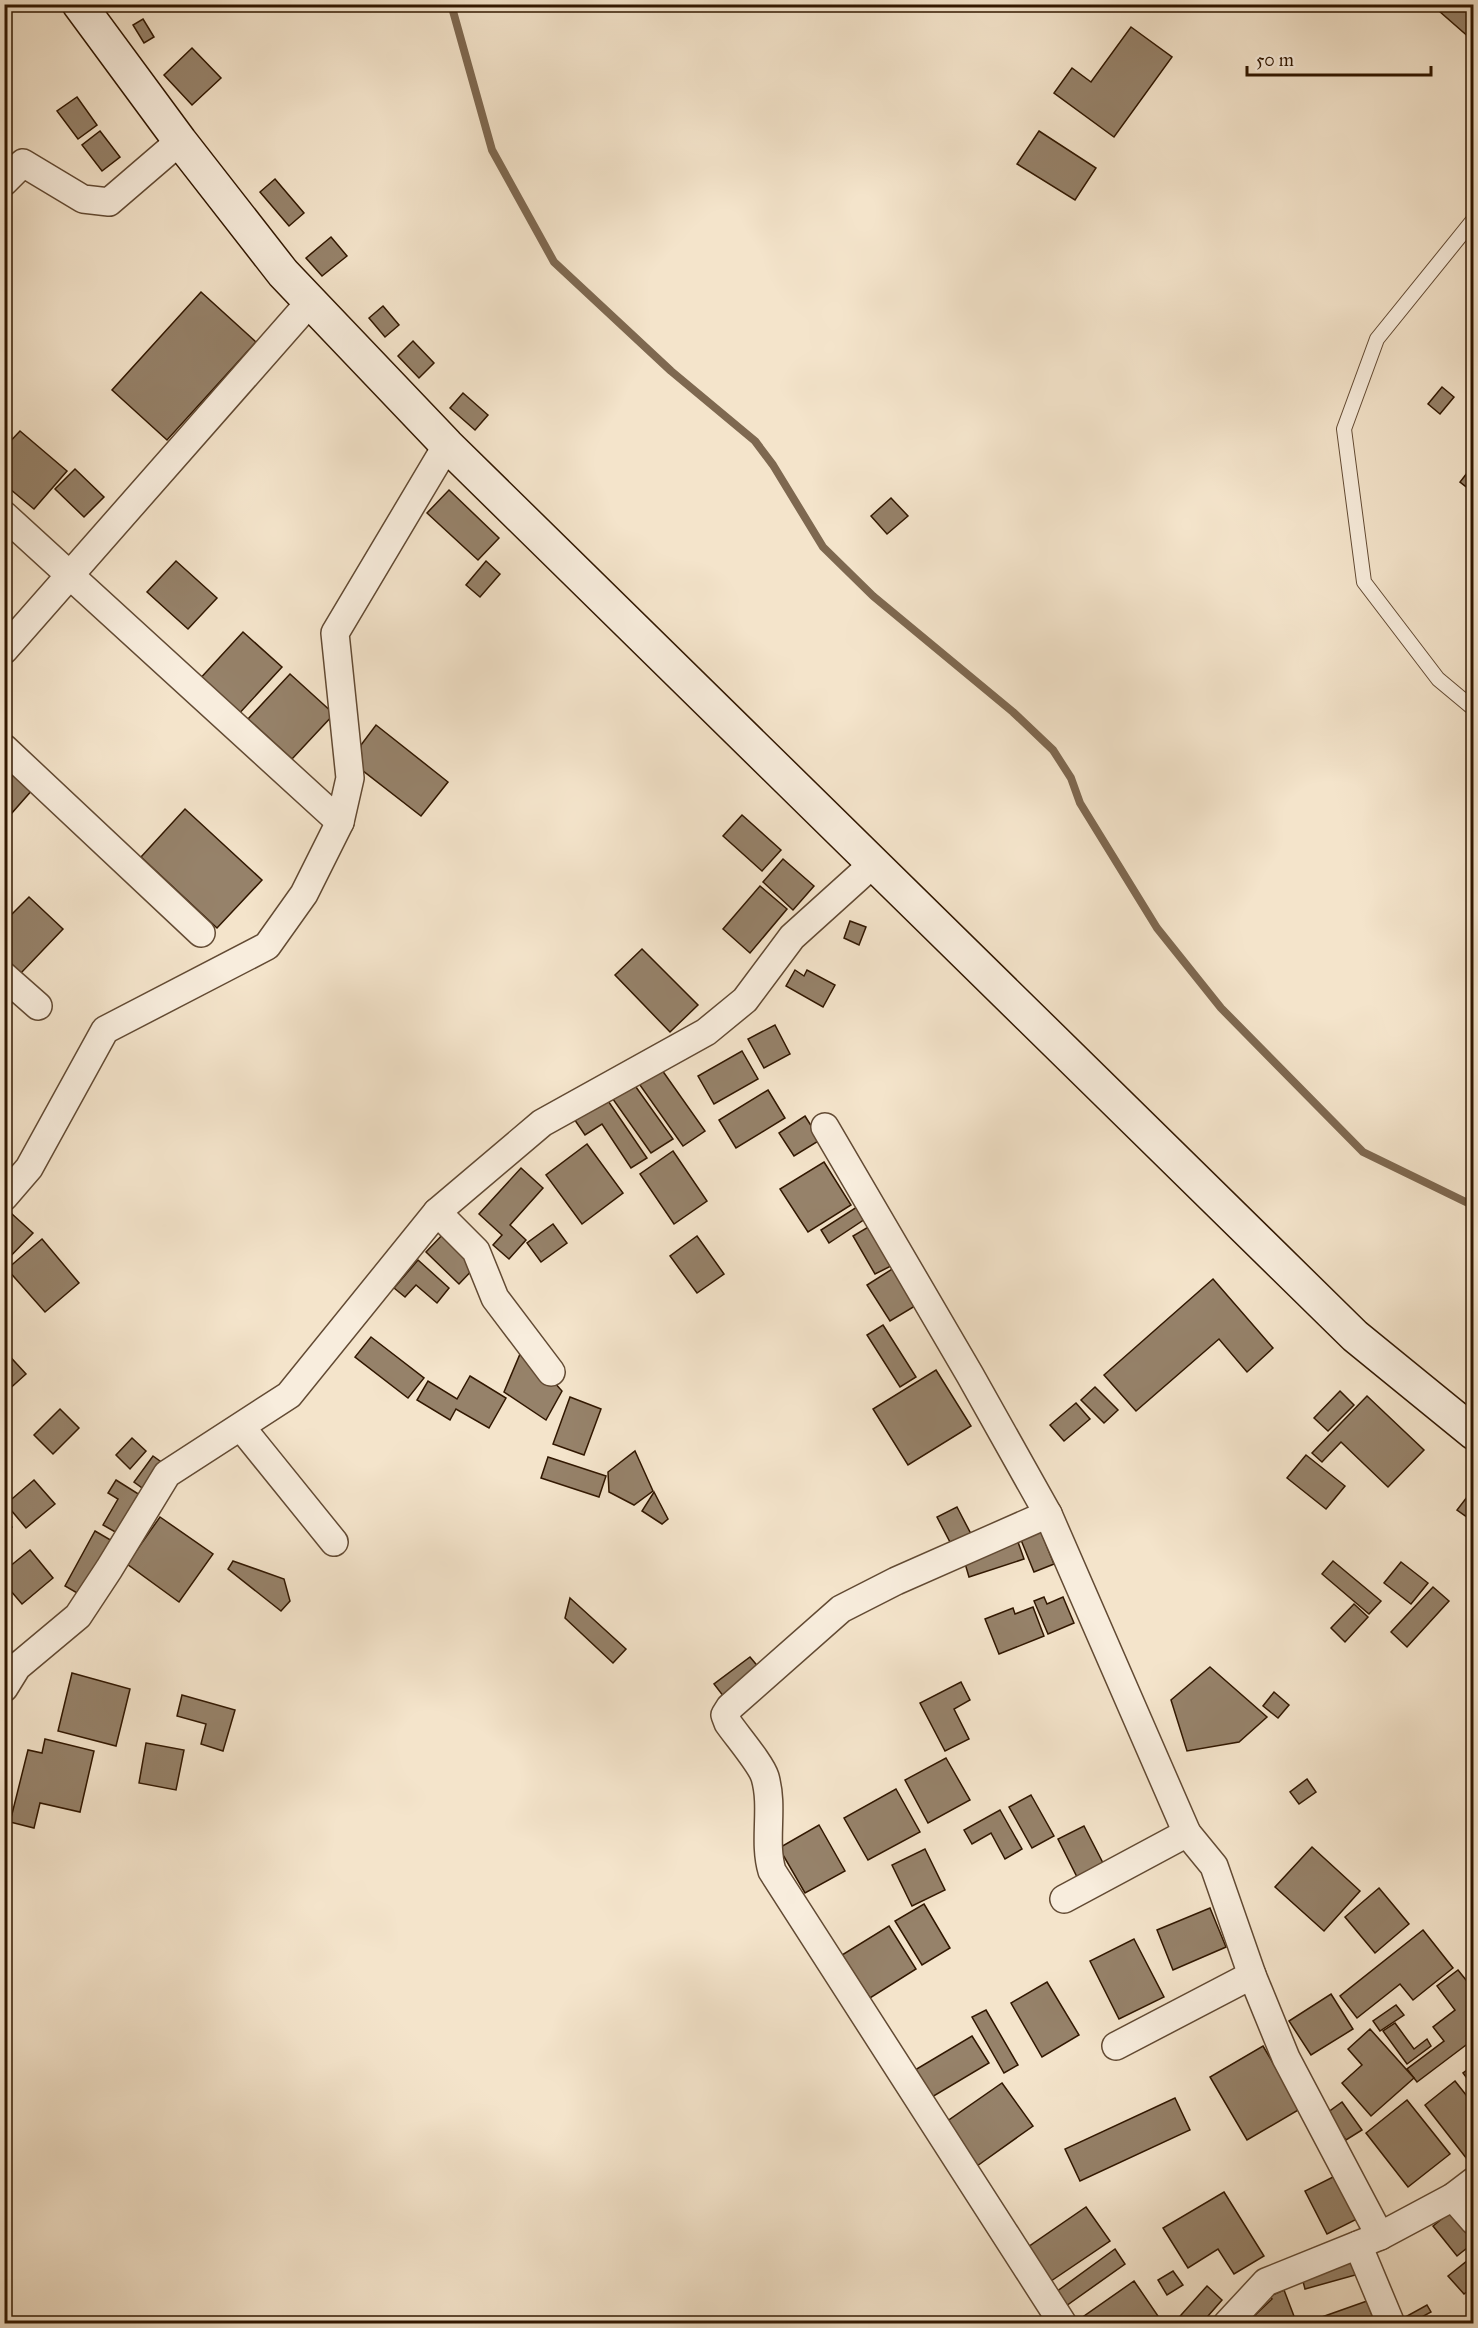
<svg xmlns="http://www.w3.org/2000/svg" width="1478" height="2328" font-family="'IM FELL Great Primer',serif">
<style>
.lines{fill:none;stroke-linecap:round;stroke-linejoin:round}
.stream{stroke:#7e6850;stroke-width:8}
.building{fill:#96826a;stroke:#311700;stroke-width:1.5}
.service-casing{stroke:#624a33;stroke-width:16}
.minor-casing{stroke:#624a33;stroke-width:30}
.secondary-casing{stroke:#311700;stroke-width:36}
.service{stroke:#f8eddd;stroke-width:14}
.minor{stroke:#f8eddd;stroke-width:27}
.secondary{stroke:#f8eddd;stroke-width:33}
</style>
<rect width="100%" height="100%" fill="#f4e4cb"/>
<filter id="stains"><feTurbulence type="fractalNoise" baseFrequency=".00333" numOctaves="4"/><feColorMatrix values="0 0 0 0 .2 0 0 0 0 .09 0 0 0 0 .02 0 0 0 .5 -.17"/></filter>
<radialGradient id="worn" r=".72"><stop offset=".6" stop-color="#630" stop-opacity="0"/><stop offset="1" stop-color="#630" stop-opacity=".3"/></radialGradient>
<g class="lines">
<!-- stream -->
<path class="stream" d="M451,4L492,150L554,262L671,371L755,441L773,465L823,547L873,596L1013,712L1053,750L1071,778L1080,803L1157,928L1221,1008L1363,1152L1474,1206"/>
</g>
<!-- building -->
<g class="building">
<path d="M1431,4H1474V36L1471,39Z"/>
<path d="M143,19L154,37L144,43L133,25Z"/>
<path d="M1131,27L1172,57L1114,137L1054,93L1072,68L1091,82Z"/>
<path d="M192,48L221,78L192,105L164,75Z"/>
<path d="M77,97L97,125L78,139L57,111Z"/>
<path d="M100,131L120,157L102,171L82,145Z"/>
<path d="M1039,131L1096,168L1075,200L1017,164Z"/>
<path d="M275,179L304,213L289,226L260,192Z"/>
<path d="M331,237L347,256L322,276L306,258Z"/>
<path d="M201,292L256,342L167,440L112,390Z"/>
<path d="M383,306L399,325L385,337L369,318Z"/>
<path d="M413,341L434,363L419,378L398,356Z"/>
<path d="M1442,387L1454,397L1440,414L1428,404Z"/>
<path d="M463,393L488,415L475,430L450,408Z"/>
<path d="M20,431L67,471L34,509L4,484V448Z"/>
<path d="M1474,464V493L1460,482Z"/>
<path d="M75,469L104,497L84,517L55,489Z"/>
<path d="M449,490L499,538L478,560L427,513Z"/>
<path d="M891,498L908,516L887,534L871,516Z"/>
<path d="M176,561L217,598L188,629L147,592Z"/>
<path d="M486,561L500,574L480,597L466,585Z"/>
<path d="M243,632L282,667L236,717L197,682Z"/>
<path d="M290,674L334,714L292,759L248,719Z"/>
<path d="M376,725L448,782L421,816L362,770L361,745Z"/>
<path d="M4,764L33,789L4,822Z"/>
<path d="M185,809L262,880L217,928L141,857Z"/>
<path d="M742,815L781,850L762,871L723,836Z"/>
<path d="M783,859L814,886L793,910L763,882Z"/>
<path d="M760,886L787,909L750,953L723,929Z"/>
<path d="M29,897L63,929L21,973L4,957V922Z"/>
<path d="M850,921L866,927L859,945L844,938Z"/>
<path d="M642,949L698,1005L670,1032L615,975Z"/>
<path d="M795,970L804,976L807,970L835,985L823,1007L786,986Z"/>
<path d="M775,1025L790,1054L764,1068L748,1039Z"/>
<path d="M742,1051L758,1079L714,1104L698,1076Z"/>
<path d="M657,1063L705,1131L683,1146L635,1078Z"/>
<path d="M631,1080L673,1139L651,1153L610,1095Z"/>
<path d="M768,1090L785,1118L736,1148L719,1120Z"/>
<path d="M602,1092L647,1158L631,1168L602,1124L585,1135L570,1113Z"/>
<path d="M805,1116L820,1140L794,1156L779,1133Z"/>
<path d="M587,1144L623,1193L582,1224L546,1175Z"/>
<path d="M673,1151L707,1201L674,1224L640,1174Z"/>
<path d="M824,1162L851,1205L808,1232L780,1189Z"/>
<path d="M521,1168L543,1188L510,1225L526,1240L509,1259L493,1245L502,1235L479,1214Z"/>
<path d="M860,1205L868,1217L829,1243L821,1230Z"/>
<path d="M12,1214L33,1233L4,1263V1222Z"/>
<path d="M553,1224L567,1243L541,1262L527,1243Z"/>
<path d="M870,1226L893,1265L875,1274L853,1236Z"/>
<path d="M445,1232L479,1263L459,1284L426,1252Z"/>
<path d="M697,1236L724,1274L697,1293L670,1256Z"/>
<path d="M42,1239L79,1283L45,1312L7,1269Z"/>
<path d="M418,1260L449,1288L437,1303L416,1285L405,1297L394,1288Z"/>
<path d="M897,1266L920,1303L890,1321L867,1285Z"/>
<path d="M1213,1279L1273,1348L1247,1372L1219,1339L1136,1411L1104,1375Z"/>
<path d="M883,1325L916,1377L900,1387L867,1335Z"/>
<path d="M371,1337L424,1378L408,1398L355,1357Z"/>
<path d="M523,1347L562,1391L546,1420L504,1392Z"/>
<path d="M4,1350L26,1374L6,1392L4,1390Z"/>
<path d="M936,1370L971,1426L908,1465L873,1409Z"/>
<path d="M470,1376L506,1398L489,1428L456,1409L450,1420L417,1400L428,1381L457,1399Z"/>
<path d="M1095,1387L1118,1410L1104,1423L1081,1400Z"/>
<path d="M1340,1391L1354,1405L1328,1431L1314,1418Z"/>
<path d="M1367,1396L1424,1450L1388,1487L1341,1442L1322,1462L1312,1453Z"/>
<path d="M570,1397L601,1409L584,1455L553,1444Z"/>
<path d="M1076,1403L1090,1419L1064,1441L1050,1425Z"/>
<path d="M60,1409L79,1428L53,1454L34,1435Z"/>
<path d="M132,1438L146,1451L130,1469L116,1455Z"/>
<path d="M635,1451L653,1491L634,1505L609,1492L608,1472Z"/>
<path d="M1306,1455L1345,1486L1326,1509L1287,1478Z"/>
<path d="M153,1456L164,1464L145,1490L134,1482Z"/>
<path d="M548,1457L606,1476L599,1497L541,1478Z"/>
<path d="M34,1480L55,1504L26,1528L6,1504Z"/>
<path d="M116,1480L140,1495L117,1533L103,1525L118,1499L108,1493Z"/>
<path d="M654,1492L668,1519L662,1524L642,1511Z"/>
<path d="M1467,1497L1474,1503V1522L1457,1510Z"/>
<path d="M957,1507L971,1534L951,1544L937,1517Z"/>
<path d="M4,1516L12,1527L4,1532Z"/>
<path d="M160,1517L213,1554L179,1602L127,1564Z"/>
<path d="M1039,1527L1054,1564L1034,1572L1019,1535Z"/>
<path d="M95,1531L114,1542L84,1597L65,1586Z"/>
<path d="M1018,1542L1024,1559L969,1577L964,1560Z"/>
<path d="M30,1550L53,1578L22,1604L4,1583V1571Z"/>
<path d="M233,1561L284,1579L290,1601L281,1611L228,1569Z"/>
<path d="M1333,1561L1381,1601L1369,1614L1322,1574Z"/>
<path d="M1401,1562L1428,1583L1411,1604L1384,1583Z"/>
<path d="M1433,1587L1449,1601L1407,1647L1391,1632Z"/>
<path d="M1044,1597L1047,1604L1063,1597L1074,1623L1048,1634L1034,1601Z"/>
<path d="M570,1598L626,1649L613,1663L565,1618Z"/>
<path d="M1354,1604L1368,1617L1345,1642L1331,1628Z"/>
<path d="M1033,1607L1044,1636L999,1654L985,1619L1013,1608L1015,1614Z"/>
<path d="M750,1657L760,1669L724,1697L714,1684Z"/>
<path d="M1210,1667L1267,1717L1239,1742L1187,1751L1171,1700Z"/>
<path d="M72,1673L130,1689L116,1746L58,1731Z"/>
<path d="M961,1682L970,1700L954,1709L969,1739L945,1751L920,1703Z"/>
<path d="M1274,1692L1289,1705L1278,1718L1263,1706Z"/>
<path d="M182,1695L235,1710L223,1751L201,1744L206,1724L177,1716Z"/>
<path d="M45,1739L94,1751L80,1812L40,1803L34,1828L10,1822L28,1750L42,1753Z"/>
<path d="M146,1743L184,1750L176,1790L139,1783Z"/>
<path d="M946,1758L970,1800L928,1823L905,1780Z"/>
<path d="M1307,1779L1316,1792L1299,1804L1290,1792Z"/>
<path d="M896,1789L920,1832L868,1860L844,1818Z"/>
<path d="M1031,1795L1054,1836L1032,1848L1009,1807Z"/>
<path d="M1000,1810L1022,1849L1005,1859L991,1833L972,1844L964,1830Z"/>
<path d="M819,1825L845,1871L805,1893L779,1848Z"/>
<path d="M1084,1826L1104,1865L1078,1879L1058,1839Z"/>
<path d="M1312,1847L1360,1891L1324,1931L1275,1887Z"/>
<path d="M925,1849L945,1890L912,1906L892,1865Z"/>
<path d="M1379,1888L1409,1924L1375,1953L1345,1917Z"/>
<path d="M924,1904L950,1948L922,1965L895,1921Z"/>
<path d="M1210,1908L1226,1947L1173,1970L1157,1930Z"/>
<path d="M889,1926L916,1969L870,1998L842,1955Z"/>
<path d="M1423,1930L1453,1968L1413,2000L1400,1984L1357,2018L1340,1996Z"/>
<path d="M1134,1939L1164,1997L1119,2019L1090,1961Z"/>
<path d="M1458,1970L1474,1990V2039L1417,2082L1407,2069L1444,2041L1433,2027L1455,2010L1437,1986Z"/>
<path d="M1047,1982L1079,2035L1042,2057L1011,2003Z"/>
<path d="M1331,1994L1353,2029L1311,2055L1289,2021Z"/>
<path d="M1396,2005L1404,2015L1380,2031L1373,2021Z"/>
<path d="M986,2010L1018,2065L1004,2073L972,2017Z"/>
<path d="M1395,2023L1414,2049L1427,2039L1431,2046L1407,2064L1383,2031Z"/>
<path d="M1370,2029L1414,2078L1371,2116L1342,2083L1362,2065L1348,2049Z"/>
<path d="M972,2036L989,2063L932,2097L915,2070Z"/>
<path d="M1263,2046L1300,2109L1247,2140L1210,2077Z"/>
<path d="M1474,2065V2088L1463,2073Z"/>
<path d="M1455,2081L1474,2105V2160L1470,2163L1425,2105Z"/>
<path d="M1002,2083L1033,2126L977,2166L946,2122Z"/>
<path d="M1175,2098L1190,2130L1080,2181L1065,2149Z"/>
<path d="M1407,2100L1450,2154L1408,2187L1366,2133Z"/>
<path d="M1342,2102L1362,2130L1346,2140L1327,2113Z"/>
<path d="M1335,2176L1357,2219L1327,2234L1305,2191Z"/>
<path d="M1224,2192L1264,2256L1234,2274L1218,2249L1188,2268L1163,2228Z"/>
<path d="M1086,2207L1110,2241L1051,2281L1028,2247Z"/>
<path d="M1457,2207L1474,2227V2286L1464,2294L1448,2276L1473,2256L1467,2248L1457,2256L1433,2226Z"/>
<path d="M1115,2249L1125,2264L1066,2306L1056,2292Z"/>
<path d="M1362,2257L1366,2272L1305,2289L1301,2274Z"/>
<path d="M1173,2271L1183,2285L1167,2295L1158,2280Z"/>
<path d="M1134,2281L1158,2316L1148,2324H1079L1077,2321Z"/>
<path d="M1207,2286L1222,2300L1201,2324H1173Z"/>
<path d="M1284,2290L1297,2324H1281L1280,2319L1276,2324H1258L1252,2318L1272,2299L1270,2296Z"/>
<path d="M1367,2301L1375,2324H1302Z"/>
<path d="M1427,2305L1431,2312L1418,2319L1420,2324H1400L1398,2321Z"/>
</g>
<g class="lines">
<defs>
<path id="service" d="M1474,219L1377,339L1344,429L1364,582L1438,679L1474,709"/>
<g id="minor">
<path d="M4,182L23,163L83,199L109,202L180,141"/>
<path d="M4,515L340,822"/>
<path d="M4,650L310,302"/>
<path d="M4,748L201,933"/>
<path d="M4,976L38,1006"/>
<path d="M825,1127L970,1375L1048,1514L1187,1833L1214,1866L1252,1975L1286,2058L1380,2236"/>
<path d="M4,1197L29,1168L105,1030L267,946L304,894L340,822L350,778L335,633L447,445"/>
<path d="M437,1212L476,1251L495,1298L551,1372"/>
<path d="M241,1427L334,1542"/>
<path d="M1048,1514L896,1581L841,1609L730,1707L725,1715L728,1723C737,1736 761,1764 765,1777C774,1808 763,1841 772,1871L1063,2324"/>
<path d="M4,1688L17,1667L78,1616L109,1569L167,1474L289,1395L437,1212L542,1123L706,1032L745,1000L792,937L874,863"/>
<path d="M1064,1899L1187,1833"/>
<path d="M1116,2046L1252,1975"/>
<path d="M1453,2197L1474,2221"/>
<path d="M1358,2245L1391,2324"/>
<path d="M1227,2324L1266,2282L1380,2236L1453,2197L1474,2181"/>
</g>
<path id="secondary" d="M79,4L180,141L283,273L447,445L1355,1336L1474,1433"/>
</defs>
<!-- service casing -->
<use href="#service" class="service-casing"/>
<!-- minor casing -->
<use href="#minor" class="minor-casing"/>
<!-- secondary casing -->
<use href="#secondary" class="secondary-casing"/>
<!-- service -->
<use href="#service" class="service"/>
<!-- minor -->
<use href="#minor" class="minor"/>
<!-- secondary -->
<use href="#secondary" class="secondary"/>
</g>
<!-- margin -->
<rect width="1478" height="2328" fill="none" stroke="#f4e4cb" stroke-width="24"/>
<rect x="6" y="6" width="1466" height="2316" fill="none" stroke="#311700" stroke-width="3"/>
<rect x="12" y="12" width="1454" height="2304" fill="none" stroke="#311700" stroke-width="1.5"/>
<!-- scale -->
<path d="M1247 66v9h184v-9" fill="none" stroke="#311700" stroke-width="3"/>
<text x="1256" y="66" font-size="18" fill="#311700" stroke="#f8eddd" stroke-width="4.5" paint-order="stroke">50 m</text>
<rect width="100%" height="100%" filter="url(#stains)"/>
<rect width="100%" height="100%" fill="url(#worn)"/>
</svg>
